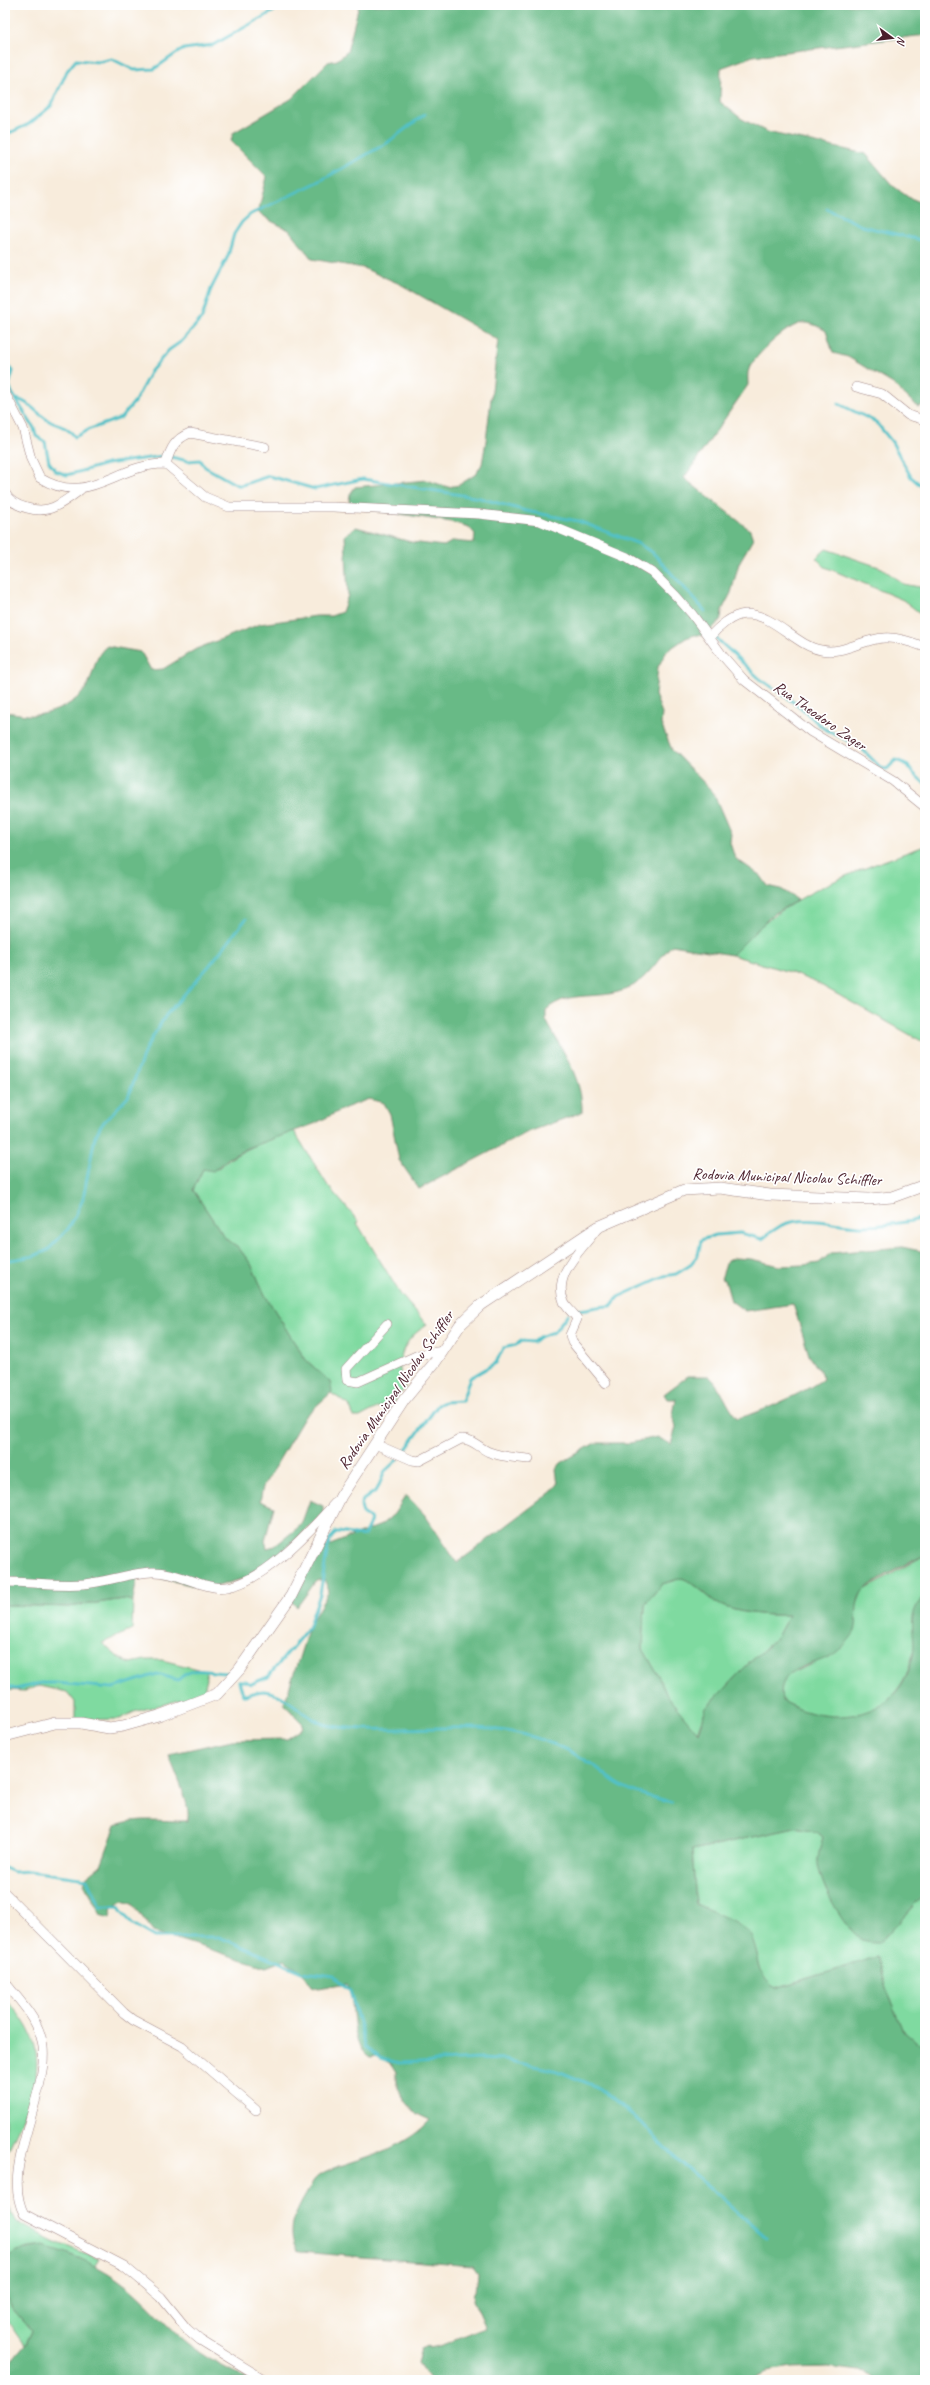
<svg xmlns="http://www.w3.org/2000/svg" width="930" height="2385" font-family="Caveat,sans-serif">
<style>
.green{fill:#7fdaa0;stroke:#647c66}
.forest{fill:#67ba86;stroke:#586c58;fill-rule:evenodd}
.lines{fill:none;stroke-linecap:round;stroke-linejoin:round}
.stream{stroke:#53c1c7;stroke-width:3}
.minor-casing{stroke:#a18684;stroke-width:10}
.tertiary-casing{stroke:#a18684;stroke-width:12}
.minor{stroke:#fff;stroke-width:9}
.tertiary{stroke:#fff;stroke-width:11}
.labels{text-anchor:middle;dominant-baseline:central;stroke-width:3.5;stroke-linejoin:round;paint-order:stroke}
.street-label{font-size:16px;fill:#4a1f2b;stroke:#fff}
</style>
<rect width="100%" height="100%" fill="#fff"/>
<filter id="ink" filterUnits="userSpaceOnUse"><feTurbulence type="fractalNoise" baseFrequency=".025" numOctaves="2"/><feDisplacementMap in="SourceGraphic" scale="8" xChannelSelector="R" yChannelSelector="G"/><feConvolveMatrix kernelMatrix="1 2 1 2 8 2 1 2 1" color-interpolation-filters="sRGB"/></filter>
<filter id="wash" filterUnits="userSpaceOnUse"><feTurbulence type="fractalNoise" baseFrequency=".012" numOctaves="4" result="noise"/><feDisplacementMap in="SourceGraphic" scale="16" xChannelSelector="R" yChannelSelector="G"/><feGaussianBlur stdDeviation="0.9" result="paint"/><feColorMatrix in="noise" values="0 0 0 0 0 0 0 0 0 0 0 0 0 0 0 0 0 1.4 0 .05"/><feComposite in="paint" operator="in"/></filter>
<g filter="url(#wash)">
<rect width="100%" height="100%" fill="#f8ecdc"/>
<!-- green -->
<g class="green">
<path d="M826,549L882,568L903,584L925,588V617L903,600L825,567L816,558Z"/>
<path d="M925,846V1043L817,983L789,972L732,955C781,896 855,871 925,846Z"/>
<path d="M294,1131L328,1186L359,1222L357,1223L401,1295L427,1325C403,1339 393,1362 405,1388L393,1402L375,1409L360,1417H354L349,1405L331,1393L330,1382L306,1360L294,1342L265,1295L251,1264L238,1247L225,1238L193,1190L203,1169H217C239,1149 267,1141 294,1131Z"/>
<path d="M925,1555V1595L921,1599C918,1619 916,1647 910,1665C891,1723 829,1728 782,1701C777,1670 798,1673 818,1661C831,1652 843,1641 855,1631V1610L862,1591Z"/>
<path d="M682,1578C695,1583 703,1593 714,1601C728,1613 771,1616 789,1615L777,1637L741,1671L706,1708L697,1733L667,1696L658,1675L643,1649L645,1604L662,1584Z"/>
<path d="M124,1599L133,1601L132,1630L102,1643L119,1658L131,1663L145,1660H162L205,1671L207,1678L203,1694L134,1712L120,1719L75,1720V1702L67,1692L39,1686L24,1691L5,1690V1605L69,1607Z"/>
<path d="M795,1828L817,1832L823,1837L818,1859L821,1876L826,1890L850,1929L880,1942L925,1893V2049L902,2029L886,1989L877,1957L776,1988L767,1983L762,1975L756,1951L734,1923L696,1904L692,1850Z"/>
<path d="M5,1998C11,2006 19,2013 24,2022C54,2067 24,2115 5,2157Z"/>
<path d="M5,2200L17,2222L53,2241L100,2259L95,2267C63,2252 36,2234 5,2261Z"/>
<path d="M5,2296L12,2308L32,2331L25,2345L5,2316Z"/>
</g>
<!-- forest -->
<g class="forest">
<path d="M359,5H925V35L753,56L721,68L720,102L742,119L767,132L866,154L892,185L908,197L925,204V404L918,407L893,384L848,357L833,353L826,331C820,327 810,322 803,323C788,324 754,356 749,369C747,373 748,380 748,385L684,478L750,530L753,539L739,563L731,593L722,610L721,619L706,636L695,635L686,638L667,651L658,667L655,695L662,713L661,724L672,750L713,792L731,834L730,843L735,858L761,876L768,886L781,889L798,900L772,915L732,955L672,945C658,959 647,979 629,988C600,1002 570,988 546,1010V1020C561,1049 583,1078 582,1112L526,1133L419,1189L399,1160L390,1114L384,1103L369,1099L345,1108L314,1124L248,1148L229,1158L213,1171L203,1169L193,1190L225,1238L238,1247L251,1264L265,1295L294,1342L306,1360L330,1382L332,1392L305,1416L263,1487L260,1501L274,1507L265,1540L267,1548L275,1546L301,1525L310,1500L323,1506V1514L259,1574L208,1589L151,1576L137,1578L133,1601L124,1599L69,1607L5,1605V712C15,713 26,716 36,715C57,713 83,700 90,680C95,667 96,654 107,646L141,652L151,670L163,669L196,649L260,624L316,616H331L342,612L348,595L345,535L356,527L411,542L444,546L453,541L474,543L475,534L469,527L451,522L355,507L349,502L350,494L355,487L426,480L448,487L459,485L476,474L482,464L486,441L498,340L400,284L363,268L312,259L289,230L271,221L258,212L267,177L231,141L233,133L291,99L328,62L337,60L347,52Z"/>
<path d="M902,1247L925,1252V1555C915,1559 866,1585 862,1592C853,1606 859,1619 855,1631C853,1636 844,1646 839,1650C818,1669 775,1662 782,1701C831,1729 901,1720 913,1655C917,1632 904,1616 925,1595V1893L880,1942C874,1942 866,1942 861,1939C844,1927 816,1880 818,1858C819,1851 821,1844 823,1837L817,1832L795,1828L692,1850L696,1904C709,1910 742,1923 750,1935C761,1953 755,1977 776,1988L877,1957L886,1989L902,2029L925,2049V2380H876L866,2372L828,2367L791,2368L768,2372L749,2380H431L417,2362L421,2349L428,2346L429,2348C446,2346 468,2333 486,2328L474,2301L477,2273L472,2266L300,2252L297,2251C285,2230 297,2210 308,2191C311,2187 312,2181 316,2178C325,2169 341,2166 352,2162C380,2153 410,2143 430,2120L417,2114L407,2103L397,2088V2072L392,2064L379,2056L370,2057C346,2041 359,2006 346,1983L319,1988L312,1986L302,1971L284,1960L266,1967L154,1932L132,1904L122,1901L112,1908L110,1918L101,1915L84,1884L86,1877L101,1865L116,1825C140,1816 163,1822 187,1821C193,1809 174,1770 169,1756L174,1753L232,1740L287,1739L302,1729L303,1724L284,1704L310,1624L329,1591L324,1579L316,1581L297,1607L286,1596L325,1547L381,1525L394,1514L406,1495L425,1515L457,1563L551,1492L558,1484L556,1469L561,1463L595,1443H630L657,1437L671,1444L676,1427L673,1415L676,1399H667L664,1394L688,1376H709C722,1388 726,1405 737,1418C756,1415 807,1391 823,1379L819,1368L818,1369L809,1355L793,1304L745,1311L731,1301L725,1280L721,1279L727,1261L734,1258L751,1259L780,1266L804,1265L819,1263L831,1253ZM682,1578C695,1583 703,1592 714,1601C728,1613 771,1616 789,1615L777,1637L741,1671L706,1708L698,1733L667,1696L658,1675L643,1649L645,1604L662,1584Z"/>
<path d="M43,2246C72,2253 105,2268 128,2287C151,2306 169,2330 193,2348C209,2360 230,2370 249,2380H5V2369L26,2344L32,2331L12,2308L5,2296V2261L16,2251Z"/>
</g>
<g class="lines">
<!-- stream -->
<g class="stream">
<path d="M5,135L29,124L51,106L67,71L76,60L98,62L112,59L134,70L154,69L177,53L184,49L213,45L274,11"/>
<path d="M827,209L862,226L925,241"/>
<path d="M5,364L13,371L9,385L12,393L34,428L36,436L45,442L49,462L56,471L67,475L107,464L163,456"/>
<path d="M16,399C31,402 37,415 51,422C60,426 69,428 75,437L90,429L121,418L135,401L151,371L169,350L182,341L202,318L211,289L228,256L234,234L242,222L251,214L318,182L387,143L425,114"/>
<path d="M839,404L876,422L892,442L911,477L925,489"/>
<path d="M171,457L188,461L200,460L205,467L237,485H242L269,476L315,489L363,479L480,498L526,511L578,521L639,544L654,554L705,611"/>
<path d="M714,636L760,679L799,706L823,728L860,747L881,768L887,769L896,760L908,765L912,772L925,784"/>
<path d="M5,1261L34,1256L48,1250L68,1229L75,1217L83,1199L95,1137L101,1125L128,1097L146,1048L166,1015L209,966L246,919"/>
<path d="M575,1310C588,1310 598,1305 611,1306L618,1297L664,1276L676,1274L689,1266L698,1255L701,1240L716,1235L740,1233L762,1239C768,1234 775,1229 782,1225C807,1215 836,1225 861,1226C883,1226 904,1223 925,1218"/>
<path d="M404,1452L438,1405L444,1402L462,1401L470,1378L496,1363L503,1348L516,1345L521,1341L533,1342L539,1337L554,1332L568,1314"/>
<path d="M239,1681L243,1695C250,1695 257,1691 264,1691C291,1694 305,1722 332,1726C403,1737 477,1715 545,1741C563,1747 580,1756 596,1767C604,1773 611,1780 620,1785C636,1794 655,1798 672,1802"/>
<path d="M239,1681H246L251,1684L268,1677L308,1628L320,1594L329,1541L336,1532C345,1531 355,1538 364,1535L371,1521L370,1518L363,1514L361,1505L363,1500L377,1490L385,1471L397,1460"/>
<path d="M5,1686L16,1689L41,1683H56L113,1688L157,1674L178,1680C196,1663 206,1674 228,1673"/>
<path d="M5,1868L14,1872L30,1871L87,1879L100,1907H119L122,1913L133,1924L155,1937H219L303,1972L334,1976L350,1991L366,2047L380,2058L399,2063L479,2059L505,2060L558,2071L597,2087L641,2122L667,2150L766,2237"/>
</g>
</g>
</g>
<g filter="url(#ink)">
<g class="lines">
<defs>
<g id="minor">
<path d="M856,387L882,394L908,415L925,420"/>
<path d="M5,393L23,428L31,459L40,478C89,508 116,463 166,464L205,497L229,507H333L479,514L540,521L627,557L652,572L676,596L692,614L722,655L744,680L811,732L893,781L925,807"/>
<path d="M166,464C170,449 175,439 190,433L265,447"/>
<path d="M5,493C12,507 39,514 54,507C63,503 72,496 80,490"/>
<path d="M710,637C717,628 732,615 745,614C775,614 794,645 821,650C843,655 862,639 884,638C898,637 912,642 925,647"/>
<path d="M596,1230C582,1250 552,1274 564,1302C567,1309 574,1313 577,1319L570,1335L572,1342L606,1383"/>
<path d="M387,1324L346,1369L347,1380L358,1382L418,1355L443,1351"/>
<path d="M375,1444L412,1460L419,1461L461,1439C472,1438 479,1448 489,1452C502,1457 516,1458 529,1459"/>
<path d="M5,1582C31,1582 58,1586 84,1584C107,1582 129,1573 152,1572C174,1571 193,1584 214,1587C254,1594 311,1530 335,1503"/>
<path d="M5,1893L124,2013L133,2020L182,2046L256,2110"/>
<path d="M5,1982C20,2002 40,2020 43,2047C48,2097 0,2169 24,2214L124,2266L161,2297L187,2329L200,2340L265,2380"/>
</g>
<path id="tertiary" d="M5,1736L55,1723H81L109,1728L123,1726L159,1716L217,1694L239,1670L291,1596L341,1496L404,1400L436,1361L460,1325L481,1305L598,1227L684,1190L720,1188L770,1195L869,1199L892,1197L925,1185"/>
</defs>
<!-- minor casing -->
<use href="#minor" class="minor-casing"/>
<!-- tertiary casing -->
<use href="#tertiary" class="tertiary-casing"/>
<!-- minor -->
<use href="#minor" class="minor"/>
<!-- tertiary -->
<use href="#tertiary" class="tertiary"/>
</g>
</g>
<g class="labels">
<!-- street labels -->
<g class="street-label">
<text transform="translate(820 716) rotate(35)">Rua Theodoro Zager</text>
<text transform="translate(787 1177) rotate(2)">Rodovia Municipal Nicolau Schiffler</text>
<text transform="translate(396 1390) rotate(-55)">Rodovia Municipal Nicolau Schiffler</text>
</g>
</g>
<!-- margin -->
<rect width="930" height="2385" fill="none" stroke="#fff" stroke-width="20"/>
<!-- north arrow -->
<g transform="translate(892 38) rotate(105)" stroke="#ffffff" stroke-width="3" paint-order="stroke">
<path d="M0-3L7 15L0 10L-7 15Z" fill="#4a1f2b"/>
<text y="-6" font-size="11" font-weight="bold" text-anchor="middle" fill="#4a1f2b">N</text>
</g>
</svg>
